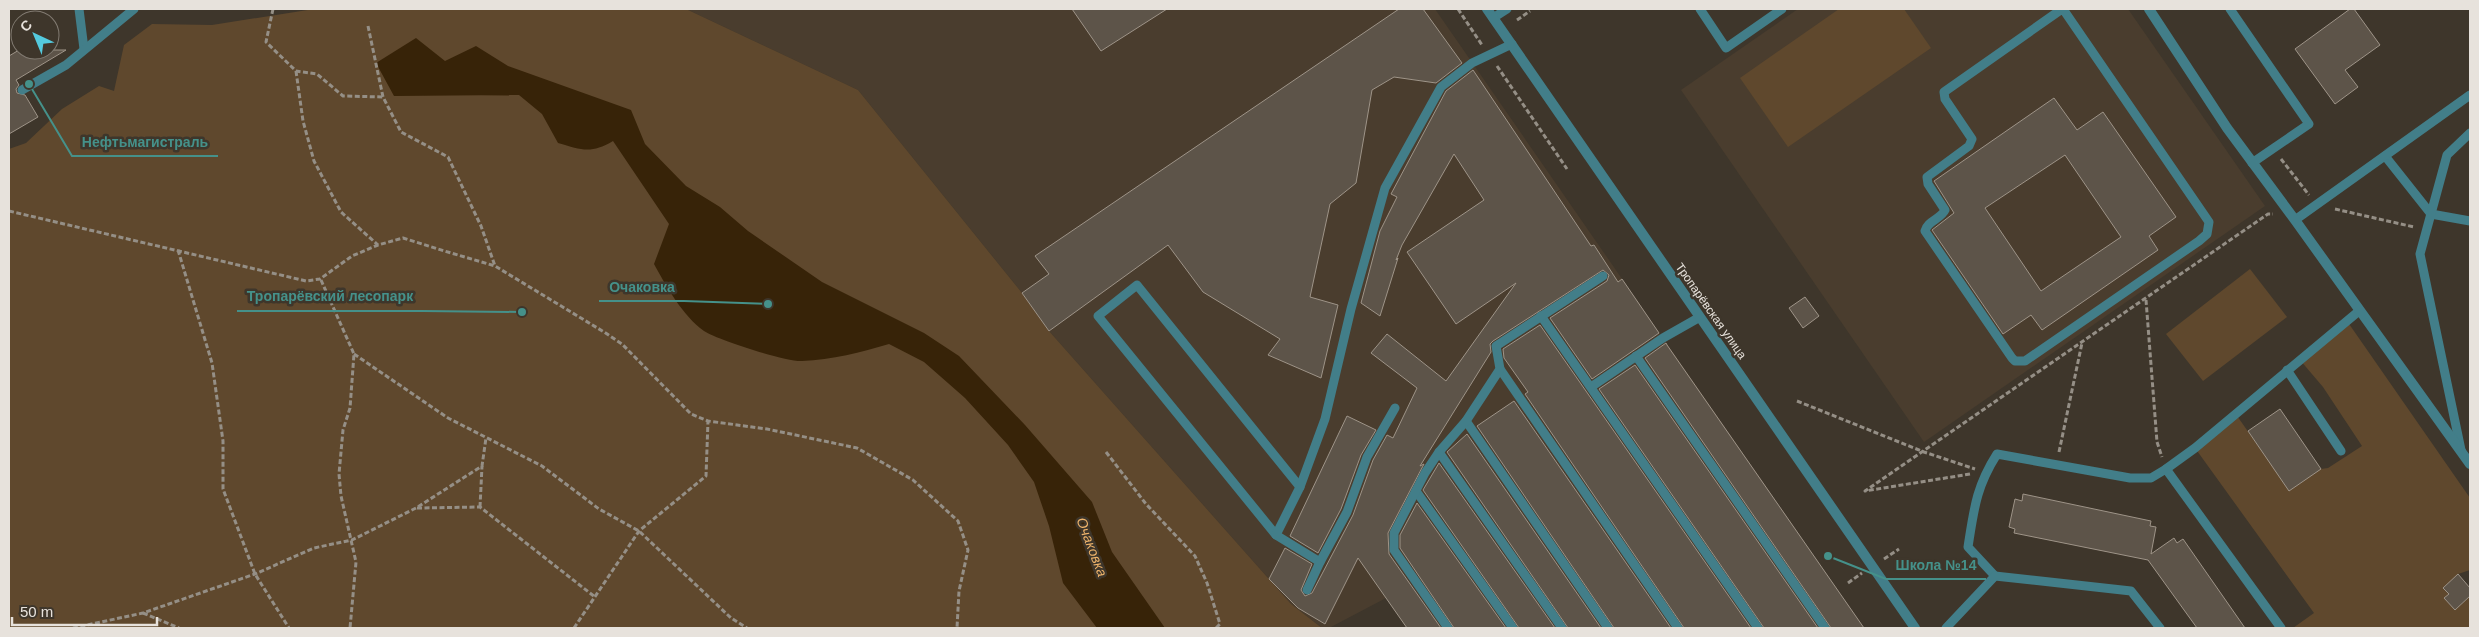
<svg xmlns="http://www.w3.org/2000/svg" width="2479" height="637" font-family="Arial,sans-serif">
<style>
.built{fill:#4a3d2e}
.green{fill:#5f482d}
.water{fill:#372308}
.building{fill:#5d5449;stroke:#9e9488;fill-rule:evenodd}
.lines{fill:none;stroke-linecap:round;stroke-linejoin:round}
.path{stroke:#958f86;stroke-width:3;stroke-dasharray:5 2.5;stroke-linecap:butt}
.service{stroke:#427e89;stroke-width:9}
.minor{stroke:#427e89;stroke-width:10}
.tertiary{stroke:#427e89;stroke-width:10}
.labels{text-anchor:middle;dominant-baseline:central;stroke-width:5;stroke-linejoin:round;paint-order:stroke}
.street-label{font-size:12px;fill:#e7e2dc;stroke:#3e362b}
.water-label{font-size:14px;font-style:italic;fill:#efb46b;stroke:#3e362b}
.leader{fill:none;stroke:#45918a;stroke-width:2}
.callout-dot{fill:#45918a;stroke:#3e362b;stroke-width:2}
.callout-label{font-size:14px;text-anchor:middle;font-weight:bold;fill:#45918a;stroke:#3e362b;stroke-width:5;stroke-linejoin:round;paint-order:stroke}
</style>
<rect width="100%" height="100%" fill="#3e362b"/>
<!-- built -->
<g class="built">
<path d="M686,9H1435L1864,628H1407L1386,598L1329,628H1322L1291,604L1049,331L1022,293L858,90Z"/>
<path d="M1798,9H2128L2265,206L1924,442L1681,90Z"/>
</g>
<!-- green -->
<g class="green">
<path d="M314,9H686L858,90L1022,293L1049,331L1291,604L1322,628H9V149L26,143L62,109L99,86L114,91L124,45L152,24L212,25Z"/>
<path d="M1839,9H1904L1931,48L1788,147L1740,78Z"/>
<path d="M2250,269L2287,317L2203,381L2166,334Z"/>
<path d="M2347,321L2470,498V570L2458,574L2449,594L2445,599L2455,610L2470,596V628H2293L2314,613L2195,448L2235,413L2289,490L2321,469L2328,468L2362,446L2323,387L2300,360Z"/>
</g>
<!-- water -->
<path class="water" d="M416,38L445,61L476,46L508,66L631,110L645,144L686,186L720,207L748,231L822,282L924,333L959,356L1025,425L1092,502L1112,552L1165,628H1097L1063,583L1049,526L1034,482L1008,445L965,398L924,362L889,344C861,352 832,360 802,361C786,362 718,340 704,331C683,316 666,286 654,264L669,224L613,141C591,154 582,150 558,143L542,114L519,95L394,96L376,63Z"/>
<!-- building -->
<g class="building">
<path d="M1072,9H1167L1101,51Z"/>
<path d="M1399,9H1423L1462,63L1436,83L1394,77L1372,90L1356,183L1330,204L1310,297L1338,305L1321,378L1268,355L1280,339L1203,292L1168,245L1049,331L1022,293L1049,274L1035,256Z"/>
<path d="M2350,9H2354L2380,45L2345,70L2358,87L2335,104L2295,49Z"/>
<path d="M19,50H66L16,80L19,85L16,89L17,93L25,95L38,117L9,134V56Z"/>
<path d="M1473,70L1591,246L1594,245L1618,282L1622,279L1659,333L1592,379L1550,318L1607,281L1609,275L1603,270L1493,341L1490,344L1491,352L1420,466L1424,464L1388,533L1389,554L1441,628H1407L1358,558L1325,624L1298,608L1269,579L1285,548L1312,564L1301,590L1305,596L1312,593L1353,515L1373,460L1387,435L1393,438L1417,388L1371,353L1387,334L1446,381L1516,283L1456,324L1407,252L1484,200L1454,154L1402,245L1396,260L1398,258L1380,316L1361,303L1380,231L1397,197L1391,194L1446,91Z"/>
<path d="M2054,98L2077,130L2103,112L2176,217L2149,236L2158,250L2042,330L2031,315L2003,334L1932,230L1954,213L1934,181ZM2065,155L2121,237L2041,291L1985,208Z"/>
<path d="M1805,297L1819,316L1803,328L1789,308Z"/>
<path d="M1540,325L1751,628H1684L1525,394L1528,392L1504,358L1503,349Z"/>
<path d="M1666,343L1667,345L1864,628H1831L1645,358Z"/>
<path d="M1635,365L1818,628H1764L1599,389Z"/>
<path d="M1514,401L1671,628H1614L1477,426Z"/>
<path d="M2280,409L2321,469L2289,491L2248,431Z"/>
<path d="M1347,416L1376,430L1361,455L1341,509L1318,553L1290,536Z"/>
<path d="M1467,434L1601,628H1568L1447,452Z"/>
<path d="M1439,463L1555,628H1519L1423,490Z"/>
<path d="M2023,494L2151,521L2150,526L2156,527L2151,554L2174,538L2177,543L2183,539L2245,628H2197L2148,560L2014,533L2015,529L2009,527L2015,499L2022,501Z"/>
<path d="M1417,503L1506,628H1454L1400,548V535Z"/>
<path d="M2458,574L2470,588V596L2455,610L2444,598L2449,594L2443,588Z"/>
</g>
<g class="lines">
<!-- path -->
<g class="path">
<path d="M273,9L266,42L296,71L317,74L343,96L383,97"/>
<path d="M1458,9L1482,45"/>
<path d="M1517,20L1530,11"/>
<path d="M368,26L383,97L401,132L448,157L481,226L495,266"/>
<path d="M1497,66L1567,169"/>
<path d="M296,71L303,121L314,161L341,212L378,245"/>
<path d="M2281,159L2309,195"/>
<path d="M2335,209L2414,227"/>
<path d="M9,211L306,281L320,279L352,256L378,245L403,238L451,253L495,266L604,332L622,344L691,414L708,421L767,429L857,448L913,480L958,521L968,550L959,591L957,628"/>
<path d="M178,250L212,363L223,441V489L255,574L289,628"/>
<path d="M321,280L354,354L350,408L343,430L339,474L341,496L356,562L350,628"/>
<path d="M2146,300L2157,442L2162,457"/>
<path d="M354,354L448,418L542,466L599,509L639,531L731,618L747,628"/>
<path d="M1797,401L1924,452L1975,469"/>
<path d="M1106,452L1146,504L1195,556L1207,583L1220,624L1216,628"/>
<path d="M2059,452L2082,343"/>
<path d="M1970,474L1865,491L2268,214H2273"/>
<path d="M480,507L482,466"/>
<path d="M417,508L480,507L595,597"/>
<path d="M1884,559L1899,549"/>
<path d="M1848,583L1862,573"/>
<path d="M143,613L179,628"/>
<path d="M73,628L143,613L255,574L314,548L352,540L416,508L482,466L486,438"/>
<path d="M574,628L639,531L706,476L708,421"/>
</g>
<!-- service -->
<g class="service">
<path d="M79,9L84,49"/>
<path d="M1700,9L1726,48L1782,9"/>
<path d="M2062,9L1944,92L1945,99L1972,139L1969,146L1927,177L1928,184L1945,210C1941,219 1927,221 1925,231L2012,358L2015,361H2025L2199,241L2207,234L2209,222L2063,9"/>
<path d="M2230,9L2309,124L2252,163"/>
<path d="M1493,18L1507,9"/>
<path d="M22,90L66,65L134,9"/>
<path d="M2385,156L2431,214L2470,221"/>
<path d="M2295,220L2470,95"/>
<path d="M1541,316L1758,628"/>
<path d="M1636,356L1825,628"/>
<path d="M1500,369L1678,628"/>
<path d="M2287,370L2341,451"/>
<path d="M1591,387L1663,338L1700,317"/>
<path d="M1466,421L1608,628"/>
<path d="M2461,450L2420,254L2447,155L2470,133"/>
<path d="M1439,452L1562,628"/>
<path d="M2166,469L2195,448L2359,311"/>
<path d="M1416,491L1513,628"/>
<path d="M1276,535L1098,316L1137,285L1300,487"/>
<path d="M1320,562L1276,535L1300,487L1325,419L1351,309L1385,188L1441,87L1472,63L1512,44"/>
<path d="M1995,576L1968,547C1974,509 1976,487 1997,454L2130,478H2151L2166,469L2281,628"/>
<path d="M1307,590L1320,562L1347,512L1367,457L1395,408"/>
<path d="M1448,628L1394,550V533L1425,473L1439,452L1466,421L1500,369L1496,346L1603,276"/>
<path d="M1946,628L1995,576L2131,591L2160,628"/>
</g>
<!-- minor -->
<path class="minor" d="M2149,9L2227,128L2295,220L2470,464"/>
<!-- tertiary -->
<path class="tertiary" d="M1487,9L1915,628"/>
</g>
<g class="labels">
<!-- street labels -->
<g class="street-label">
<text transform="translate(1711 311) rotate(55)">Тропарёвская улица</text>
</g>
<!-- water labels -->
<g class="water-label">
<text transform="translate(1092 547) rotate(69)">Очаковка</text>
</g>
</g>
<!-- callouts -->
<path class="leader" d="M29 84L72 156H218M768 304L684 301H599M522 312L423 311H237M1828 556L1886 579H1986"/>
<g class="callout-dot">
<circle cx="29" cy="84" r="5"/>
<circle cx="768" cy="304" r="5"/>
<circle cx="522" cy="312" r="5"/>
<circle cx="1828" cy="556" r="5"/>
</g>
<g class="callout-label">
<text x="145" y="147">Нефтьмагистраль</text>
<text x="642" y="292">Очаковка</text>
<text x="330" y="301">Тропарёвский лесопарк</text>
<text x="1936" y="570">Школа №14</text>
</g>
<!-- border -->
<rect width="2479" height="637" fill="none" stroke="#e7e2dc" stroke-width="20"/>
<!-- north arrow -->
<g transform="translate(35 35) rotate(316)"><circle r="24" fill="#3e362b" stroke="#827b72"/>
<path d="M0-4L9 19L0 12L-9 19Z" fill="#54cade"/>
<text y="-8" font-size="14" font-weight="bold" text-anchor="middle" fill="#e7e2dc">С</text>
</g>
<!-- scale -->
<path d="M12 617v8h145v-8" fill="none" stroke="#e7e2dc" stroke-width="2.5"/>
<text x="20" y="617" font-size="15" fill="#e7e2dc" stroke="#3e362b" stroke-width="4" paint-order="stroke">50 m</text>
</svg>
